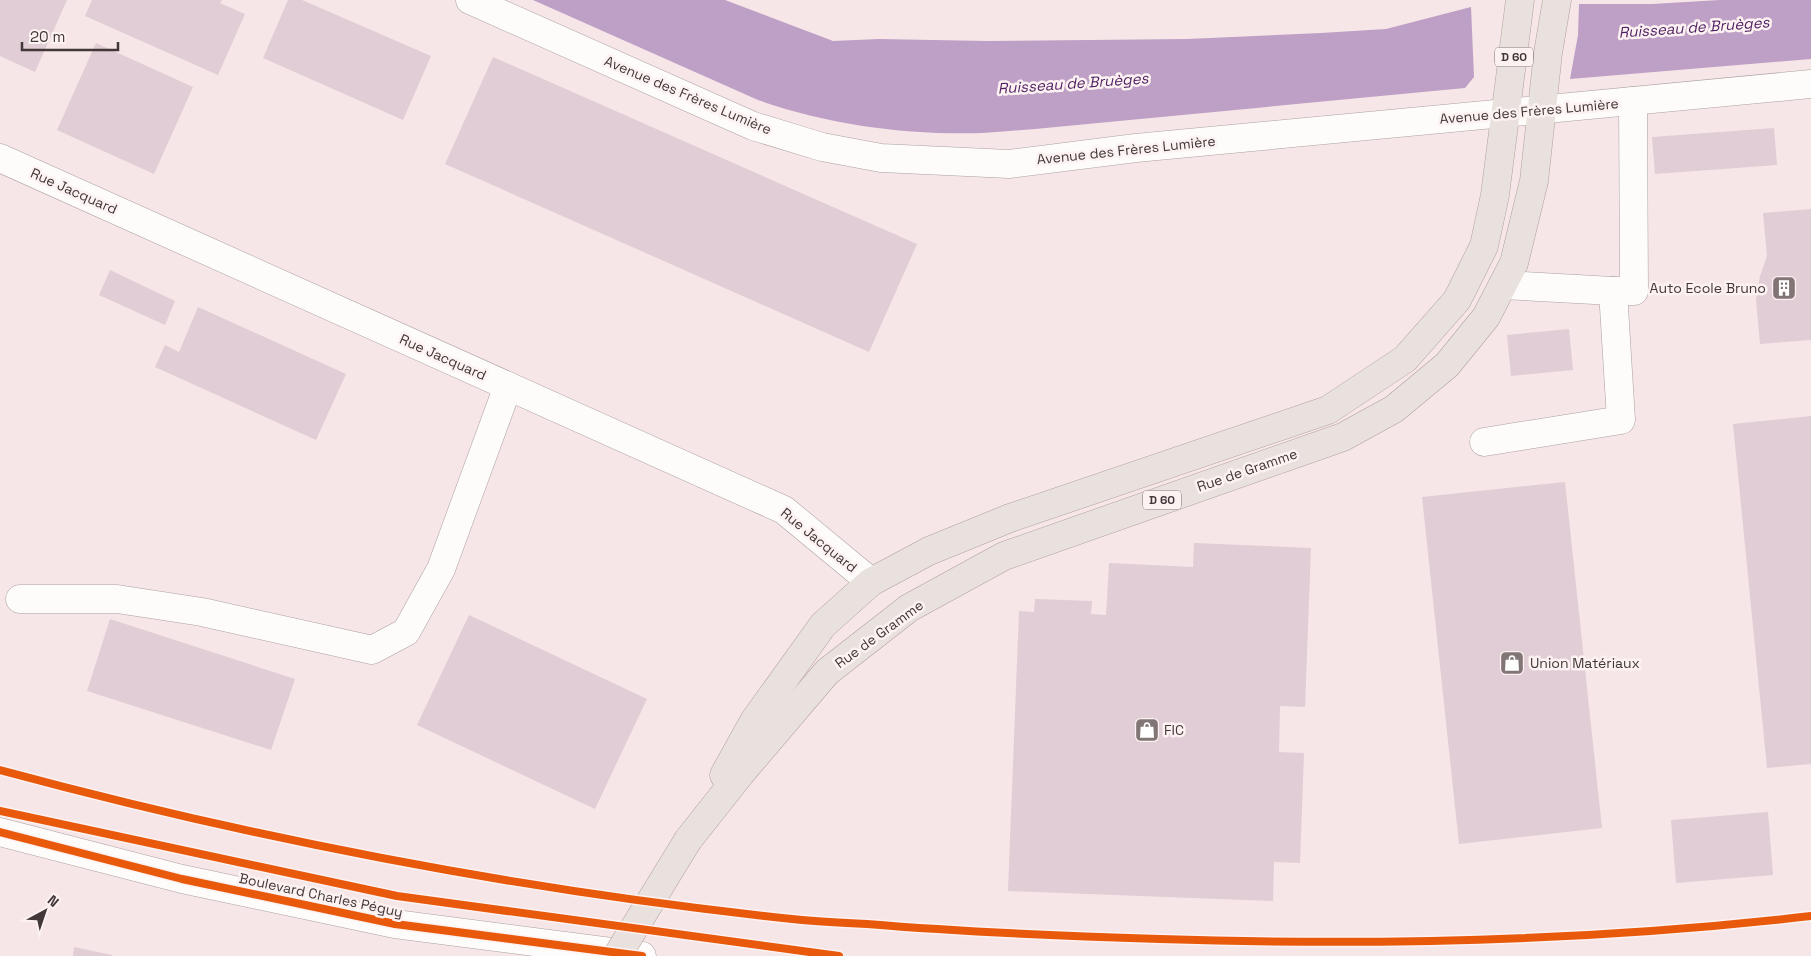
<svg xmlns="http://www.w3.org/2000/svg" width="1811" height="956" font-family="'Space Grotesk',sans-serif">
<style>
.water{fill:#be9fc6}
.building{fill:#e1cdd5}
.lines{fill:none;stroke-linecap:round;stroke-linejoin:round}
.minor-casing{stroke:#aca1a1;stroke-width:29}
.major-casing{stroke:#b3a09b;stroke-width:29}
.minor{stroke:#fefbfb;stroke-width:28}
.major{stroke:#e9e1de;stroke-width:28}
.rail-casing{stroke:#cec9ca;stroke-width:5.5}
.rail{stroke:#fdf2f2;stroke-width:4;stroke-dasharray:11;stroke-linecap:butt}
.major-bridge-casing{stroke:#b3a09b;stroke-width:29;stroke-linecap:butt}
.major-bridge{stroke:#e9e1de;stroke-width:28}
.cycleway-casing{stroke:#fdf2f2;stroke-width:11}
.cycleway{stroke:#e8590c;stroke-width:8}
.labels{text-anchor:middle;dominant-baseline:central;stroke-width:5;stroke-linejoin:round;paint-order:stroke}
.shield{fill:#fdf2f2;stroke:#7b7070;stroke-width:1}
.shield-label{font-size:12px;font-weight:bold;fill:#433839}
.street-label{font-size:14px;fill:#433839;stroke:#fdf2f2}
.poi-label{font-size:14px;fill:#433839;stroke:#fdf2f2;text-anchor:start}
.water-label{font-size:15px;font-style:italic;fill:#4e1f62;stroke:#fdf2f2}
</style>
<rect width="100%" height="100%" fill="#f6e6e7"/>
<!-- water -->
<g class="water">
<path d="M533,0H725L833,41L879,39L987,41L1187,39L1321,33L1386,29L1471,7L1474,77L1465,88L1035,129C1018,130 1000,132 982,133C906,135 829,125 758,100Z"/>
<path d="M1720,0H1811V59L1570,79L1578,35L1579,4H1652Z"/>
</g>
<!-- building -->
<g class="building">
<path d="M0,0H67L35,72L0,56Z"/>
<path d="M92,0H222L220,3L245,14L218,75L85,16Z"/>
<path d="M288,0H302L431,56L403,120L263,58Z"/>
<path d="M96,43L193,87L154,174L57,130Z"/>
<path d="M493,57L917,244L869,352L445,164Z"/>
<path d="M1774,128L1777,165L1655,174L1652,137Z"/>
<path d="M1811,209V340L1760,344L1756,300L1760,276L1767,256L1763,213Z"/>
<path d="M110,270L175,301L165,325L99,295Z"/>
<path d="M198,307L346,374L316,440L155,367L165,345L179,352Z"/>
<path d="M1569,329L1573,370L1511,376L1507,335Z"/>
<path d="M1811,416V764L1767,768L1733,424Z"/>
<path d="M1565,482L1602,828L1459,844L1422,497Z"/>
<path d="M1194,543L1311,548L1305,707L1280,706L1279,752L1304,753L1300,863L1274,862L1273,901L1008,891L1019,611L1034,612L1035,599L1092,601L1091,614L1106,615L1109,563L1193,567Z"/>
<path d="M469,615L647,699L595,809L417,725Z"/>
<path d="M110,619L295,679L271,750L87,691Z"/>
<path d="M1768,812L1773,875L1676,883L1671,820Z"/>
<path d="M74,947L112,955V956H73Z"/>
</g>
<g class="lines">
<defs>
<g id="minor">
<path d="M470,0L753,126L822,147L881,158L1009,164L1136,148L1811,84"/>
<path d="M0,158L784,510L871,582"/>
<path d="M1503,285L1613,291H1634L1633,101"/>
<path d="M1484,442L1621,420L1613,291"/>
<path d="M20,599H117L202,612L372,650L406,632L441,569L508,386"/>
<path d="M0,832L182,879L395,924L642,956"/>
</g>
<g id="major">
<path d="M724,775L754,721L823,625L871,582L929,551L1010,518L1328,410L1405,359L1457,300L1484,246L1495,195L1520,0"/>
<path d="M688,840L741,773L827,672L909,608L1004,556L1343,437L1394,409L1447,365L1486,317L1514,263L1534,181L1548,53L1557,0"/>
</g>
</defs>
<!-- minor casing -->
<use href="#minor" class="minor-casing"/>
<!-- major casing -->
<use href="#major" class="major-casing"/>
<!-- minor -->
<use href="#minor" class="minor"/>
<!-- major -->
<use href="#major" class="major"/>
<defs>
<path id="rail" d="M0,770C263,841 532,892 802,920C824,922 845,923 867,924C964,932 1062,936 1160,939C1377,946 1595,941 1811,916"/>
</defs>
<!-- rail casing -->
<use href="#rail" class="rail-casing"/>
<!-- rail -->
<use href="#rail" class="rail"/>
<defs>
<path id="major-bridge" d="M617,956L688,840"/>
</defs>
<!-- major-bridge casing -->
<use href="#major-bridge" class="major-bridge-casing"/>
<!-- major-bridge -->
<use href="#major-bridge" class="major-bridge"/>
<defs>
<g id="cycleway">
<path d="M0,770C263,841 532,892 802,920C824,922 845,923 867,924C964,932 1062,936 1160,939C1377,946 1595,941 1811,916"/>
<path d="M0,811L397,896L839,956"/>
<path d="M0,832L182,879L395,924L642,956"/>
</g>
</defs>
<!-- cycleway casing -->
<use href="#cycleway" class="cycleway-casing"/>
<!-- cycleway -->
<use href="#cycleway" class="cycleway"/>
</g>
<!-- icons -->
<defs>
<symbol id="building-square" viewBox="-11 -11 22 22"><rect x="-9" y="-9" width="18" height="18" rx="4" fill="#827576" stroke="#fdf2f2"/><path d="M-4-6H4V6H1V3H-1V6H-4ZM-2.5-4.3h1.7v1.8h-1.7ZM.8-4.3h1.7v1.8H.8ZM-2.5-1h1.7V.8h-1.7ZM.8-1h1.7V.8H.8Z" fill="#fff"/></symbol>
<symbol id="shop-square" viewBox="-11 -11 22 22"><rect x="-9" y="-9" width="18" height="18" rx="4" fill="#827576" stroke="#fdf2f2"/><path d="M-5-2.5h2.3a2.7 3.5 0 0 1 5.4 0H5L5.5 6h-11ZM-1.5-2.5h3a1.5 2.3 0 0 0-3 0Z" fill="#fff"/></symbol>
</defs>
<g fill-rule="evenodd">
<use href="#building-square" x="1770" y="274" width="28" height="28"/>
<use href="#shop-square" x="1498" y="649" width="28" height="28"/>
<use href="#shop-square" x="1133" y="716" width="28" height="28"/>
</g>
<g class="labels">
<!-- shield labels -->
<g class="shield">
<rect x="1495" y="47.5" width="38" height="19" rx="4"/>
<rect x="1143" y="490.5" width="38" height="19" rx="4"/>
</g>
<g class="shield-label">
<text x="1514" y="57">D 60</text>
<text x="1162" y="500">D 60</text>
</g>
<!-- street labels -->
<g class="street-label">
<text transform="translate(688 95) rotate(23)">Avenue des Frères Lumière</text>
<text transform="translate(1529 111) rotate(-5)">Avenue des Frères Lumière</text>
<text transform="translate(1126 150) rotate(-6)">Avenue des Frères Lumière</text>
<text transform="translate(74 191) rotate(24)">Rue Jacquard</text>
<text transform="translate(443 357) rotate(24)">Rue Jacquard</text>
<text transform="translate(1247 470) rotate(-19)">Rue de Gramme</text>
<text transform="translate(819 540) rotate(39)">Rue Jacquard</text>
<text transform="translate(879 634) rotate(-36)">Rue de Gramme</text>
<text transform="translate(321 895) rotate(12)">Boulevard Charles Péguy</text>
</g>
<!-- poi labels -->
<g class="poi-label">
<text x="1766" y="288" text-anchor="end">Auto Ecole Bruno</text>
<text x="1530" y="663">Union Matériaux</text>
<text x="1164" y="730">FIC</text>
</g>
<!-- water labels -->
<g class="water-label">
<text transform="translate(1694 27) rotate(-4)">Ruisseau de Bruèges</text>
<text transform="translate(1073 83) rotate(-4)">Ruisseau de Bruèges</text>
</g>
</g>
<!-- north arrow -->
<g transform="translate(45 911) rotate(40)" stroke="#fdf2f2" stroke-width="4" paint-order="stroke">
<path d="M0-4L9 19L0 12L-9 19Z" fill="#433839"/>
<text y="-8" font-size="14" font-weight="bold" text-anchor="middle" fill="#433839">N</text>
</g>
<!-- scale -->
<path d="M22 42v8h96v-8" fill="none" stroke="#433839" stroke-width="2.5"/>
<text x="30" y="42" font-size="15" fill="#433839" stroke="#fdf2f2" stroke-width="4" paint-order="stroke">20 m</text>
</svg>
